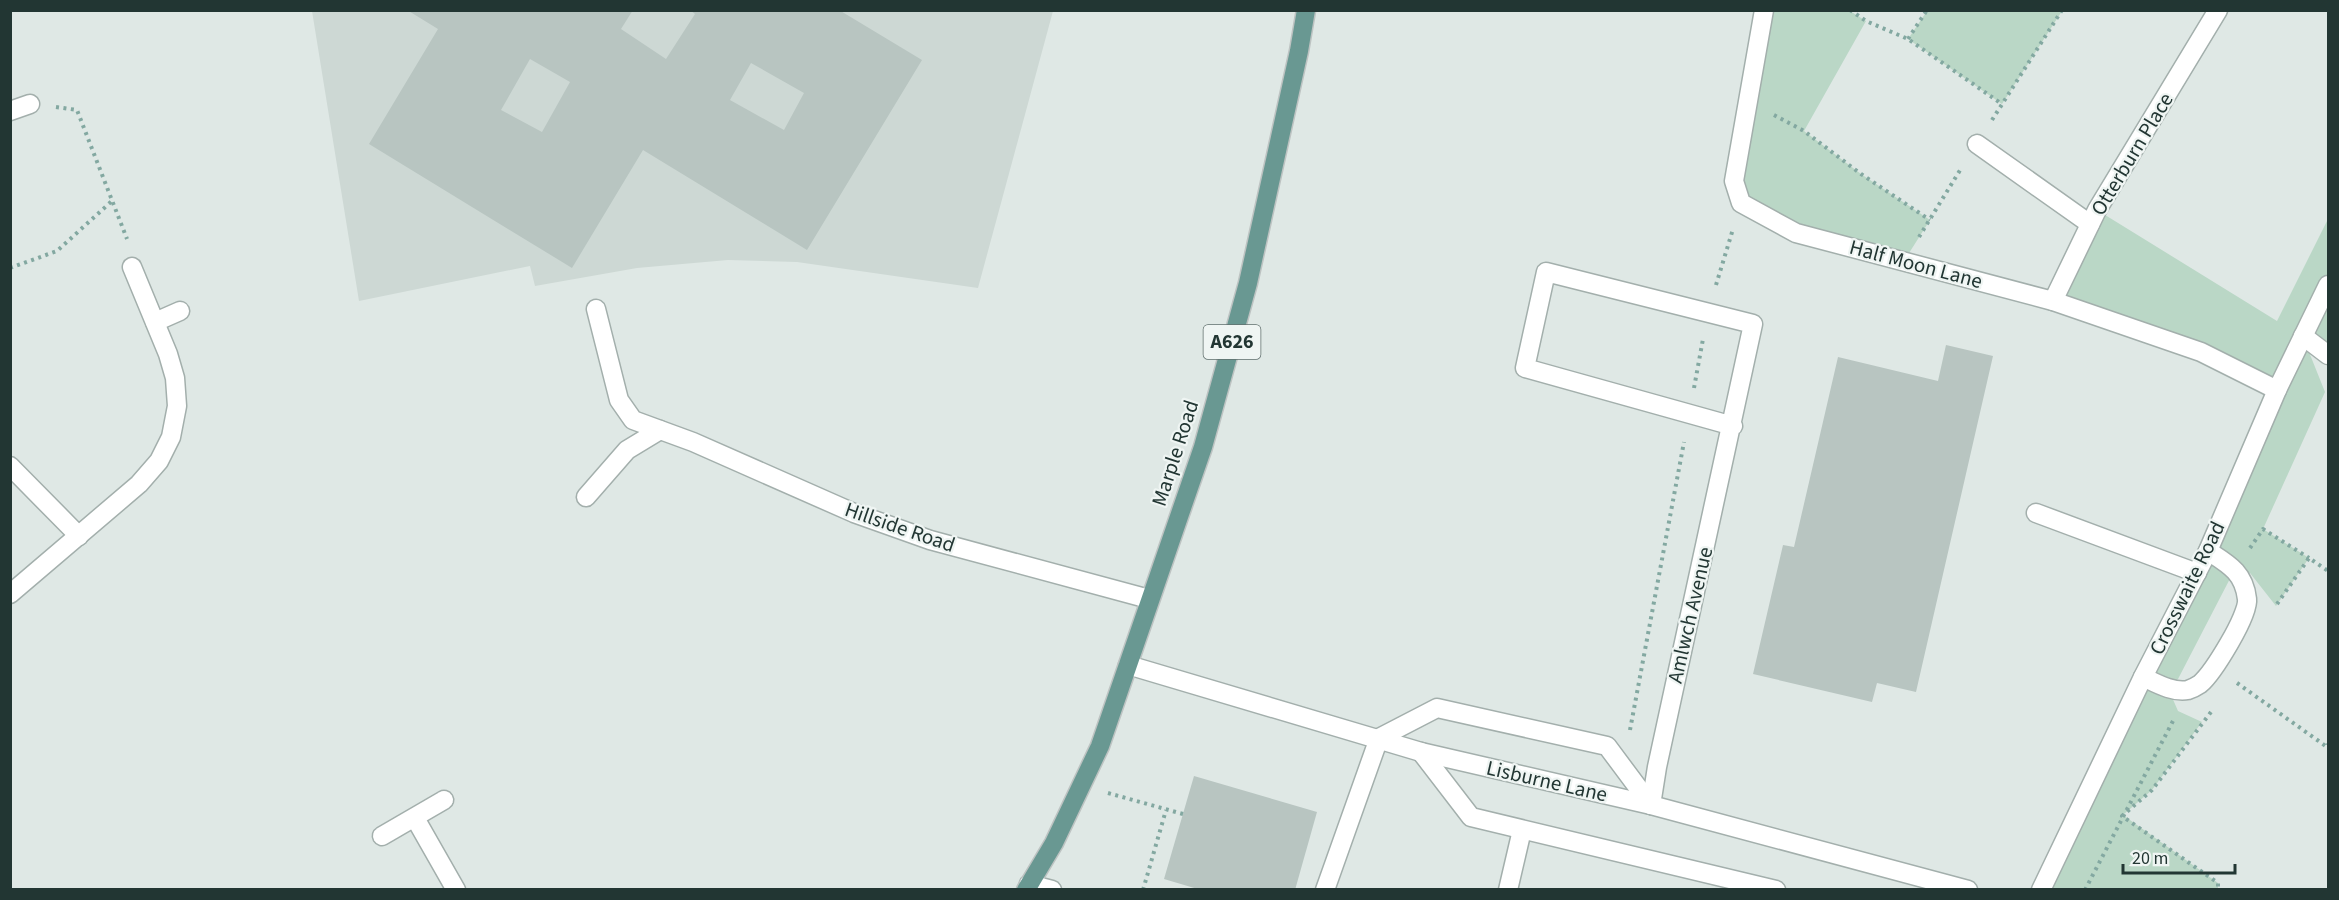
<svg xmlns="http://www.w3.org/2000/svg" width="2339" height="900" font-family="'Source Sans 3',sans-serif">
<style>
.built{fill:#cdd8d4}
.green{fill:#bad7c6}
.building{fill:#b8c5c1;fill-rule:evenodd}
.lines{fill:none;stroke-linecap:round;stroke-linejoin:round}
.minor-casing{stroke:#a3afac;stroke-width:21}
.major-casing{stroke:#bdc3c2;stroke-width:21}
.path{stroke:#83a8a1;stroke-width:4;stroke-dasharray:3 4.5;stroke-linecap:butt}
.minor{stroke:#fff;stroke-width:18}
.major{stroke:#699892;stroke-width:18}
.labels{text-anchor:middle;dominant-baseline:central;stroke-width:4.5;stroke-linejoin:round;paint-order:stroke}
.shield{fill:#eff5f3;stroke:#606f6d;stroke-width:1.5}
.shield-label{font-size:20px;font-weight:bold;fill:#223633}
.street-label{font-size:21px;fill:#223633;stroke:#eff5f3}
</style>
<rect width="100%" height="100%" fill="#dfe8e5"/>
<!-- built -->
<path class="built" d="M312,11H1053L978,288L797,262L728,260L637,268L535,286L530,266L359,301Z"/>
<!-- green -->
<g class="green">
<path d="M1764,11H1850L1866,21L1804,131L1861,174L1930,220L1904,261L1796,233L1741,203L1734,181Z"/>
<path d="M1927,11V10L2062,11L2002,104L1908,39Z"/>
<path d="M2097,210L2277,321L2328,219V355L2303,337L2325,392L2263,529L2309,558L2276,606L2250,573L2235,569L2178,679L2168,688L2178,711L2202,722L2152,790L2123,815L2218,883V889L2041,890L2277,390L2053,301Z"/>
</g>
<!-- building -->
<g class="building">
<path d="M407,10H633L621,29L666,59L695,14L690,10H839L922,60L807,250L643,150L572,268L369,144L438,29ZM530,59L570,82L542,132L501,110ZM751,63L804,93L784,130L730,100Z"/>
<path d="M1946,345L1993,356L1916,692L1877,683L1872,702L1753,674L1783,545L1794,547L1838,357L1938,381Z"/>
<path d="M1194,776L1317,812L1295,890H1201L1164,879Z"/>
</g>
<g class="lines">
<defs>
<g id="minor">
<path d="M1764,10L1734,181L1741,203L1796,233L2053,301L2201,352L2277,390"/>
<path d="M10,111L30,104"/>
<path d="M1977,144L2090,224"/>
<path d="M2053,301L2097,210L2218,10"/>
<path d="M596,309L619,400L633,420L693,442L854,513L930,540L1149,599"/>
<path d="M155,322L180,311"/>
<path d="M2303,336L2328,355"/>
<path d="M10,466L79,536"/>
<path d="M586,497L627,450L660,430"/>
<path d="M2036,513L2197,573"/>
<path d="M10,594L139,484L159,461L171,437L177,406L175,378L168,354L132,267"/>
<path d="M1128,665L1421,752L1651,805L1968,890"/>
<path d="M2143,677C2156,683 2173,693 2188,690C2191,689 2197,686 2200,684C2213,673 2249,615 2247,599C2244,572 2228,564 2208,551"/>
<path d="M1421,752L1471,817L1776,890"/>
<path d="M1651,805L1657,767L1753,324L1546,272L1525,368L1733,426"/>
<path d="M415,818L456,890"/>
<path d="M382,836L444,800"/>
<path d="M1029,884L1052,890"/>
<path d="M1325,890L1379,738L1437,708L1607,746L1651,805"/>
<path d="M1508,890L1522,830"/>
<path d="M2041,890L2143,677L2208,551L2277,390L2328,285"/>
</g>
<path id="major" d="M1026,890L1054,843L1100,746L1203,447L1248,283L1299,51L1306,10"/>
</defs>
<!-- minor casing -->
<use href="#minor" class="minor-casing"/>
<!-- major casing -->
<use href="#major" class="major-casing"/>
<!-- path -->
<g class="path">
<path d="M1850,10L1866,21L1908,39L2002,104"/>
<path d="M1908,39L1927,10"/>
<path d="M56,107L77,110L127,239"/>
<path d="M1774,115L1804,131L1861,174L1930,220"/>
<path d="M1992,120L2062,10"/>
<path d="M1919,237L1962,167"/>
<path d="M10,268L57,251L113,200"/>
<path d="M1716,285L1733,229"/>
<path d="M1694,388L1703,339"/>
<path d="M2250,548L2263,529L2309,558"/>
<path d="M2277,604L2309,558L2328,571"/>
<path d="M2237,683L2327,747L2328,744"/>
<path d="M2211,712L2152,790L2122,816L2218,883V890"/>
<path d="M1630,730L1684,442"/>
<path d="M1108,793L1183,814"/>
<path d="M1143,890L1166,810"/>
<path d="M2085,890L2174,719"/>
</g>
<!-- minor -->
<use href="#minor" class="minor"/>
<!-- major -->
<use href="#major" class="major"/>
</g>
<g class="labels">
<!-- shield labels -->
<rect class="shield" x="1203.5" y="325" width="57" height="34" rx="4.5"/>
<g class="shield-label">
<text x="1232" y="342">A626</text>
</g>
<!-- street labels -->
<g class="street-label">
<text transform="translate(2132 154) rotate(-59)">Otterburn Place</text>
<text transform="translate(1916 264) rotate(15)">Half Moon Lane</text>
<text transform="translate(1175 453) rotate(-72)">Marple Road</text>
<text transform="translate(900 527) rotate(19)">Hillside Road</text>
<text transform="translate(2187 588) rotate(-64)">Crosswaite Road</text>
<text transform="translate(1690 615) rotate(-77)">Amlwch Avenue</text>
<text transform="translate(1547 781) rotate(13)">Lisburne Lane</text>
</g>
</g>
<!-- border -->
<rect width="2339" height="900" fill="none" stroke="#223633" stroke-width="24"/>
<!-- scale -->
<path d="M2123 864v9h112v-9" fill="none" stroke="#223633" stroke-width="3"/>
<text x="2132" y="864" font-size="18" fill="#223633" stroke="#eff5f3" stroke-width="4.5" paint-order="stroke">20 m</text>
</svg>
